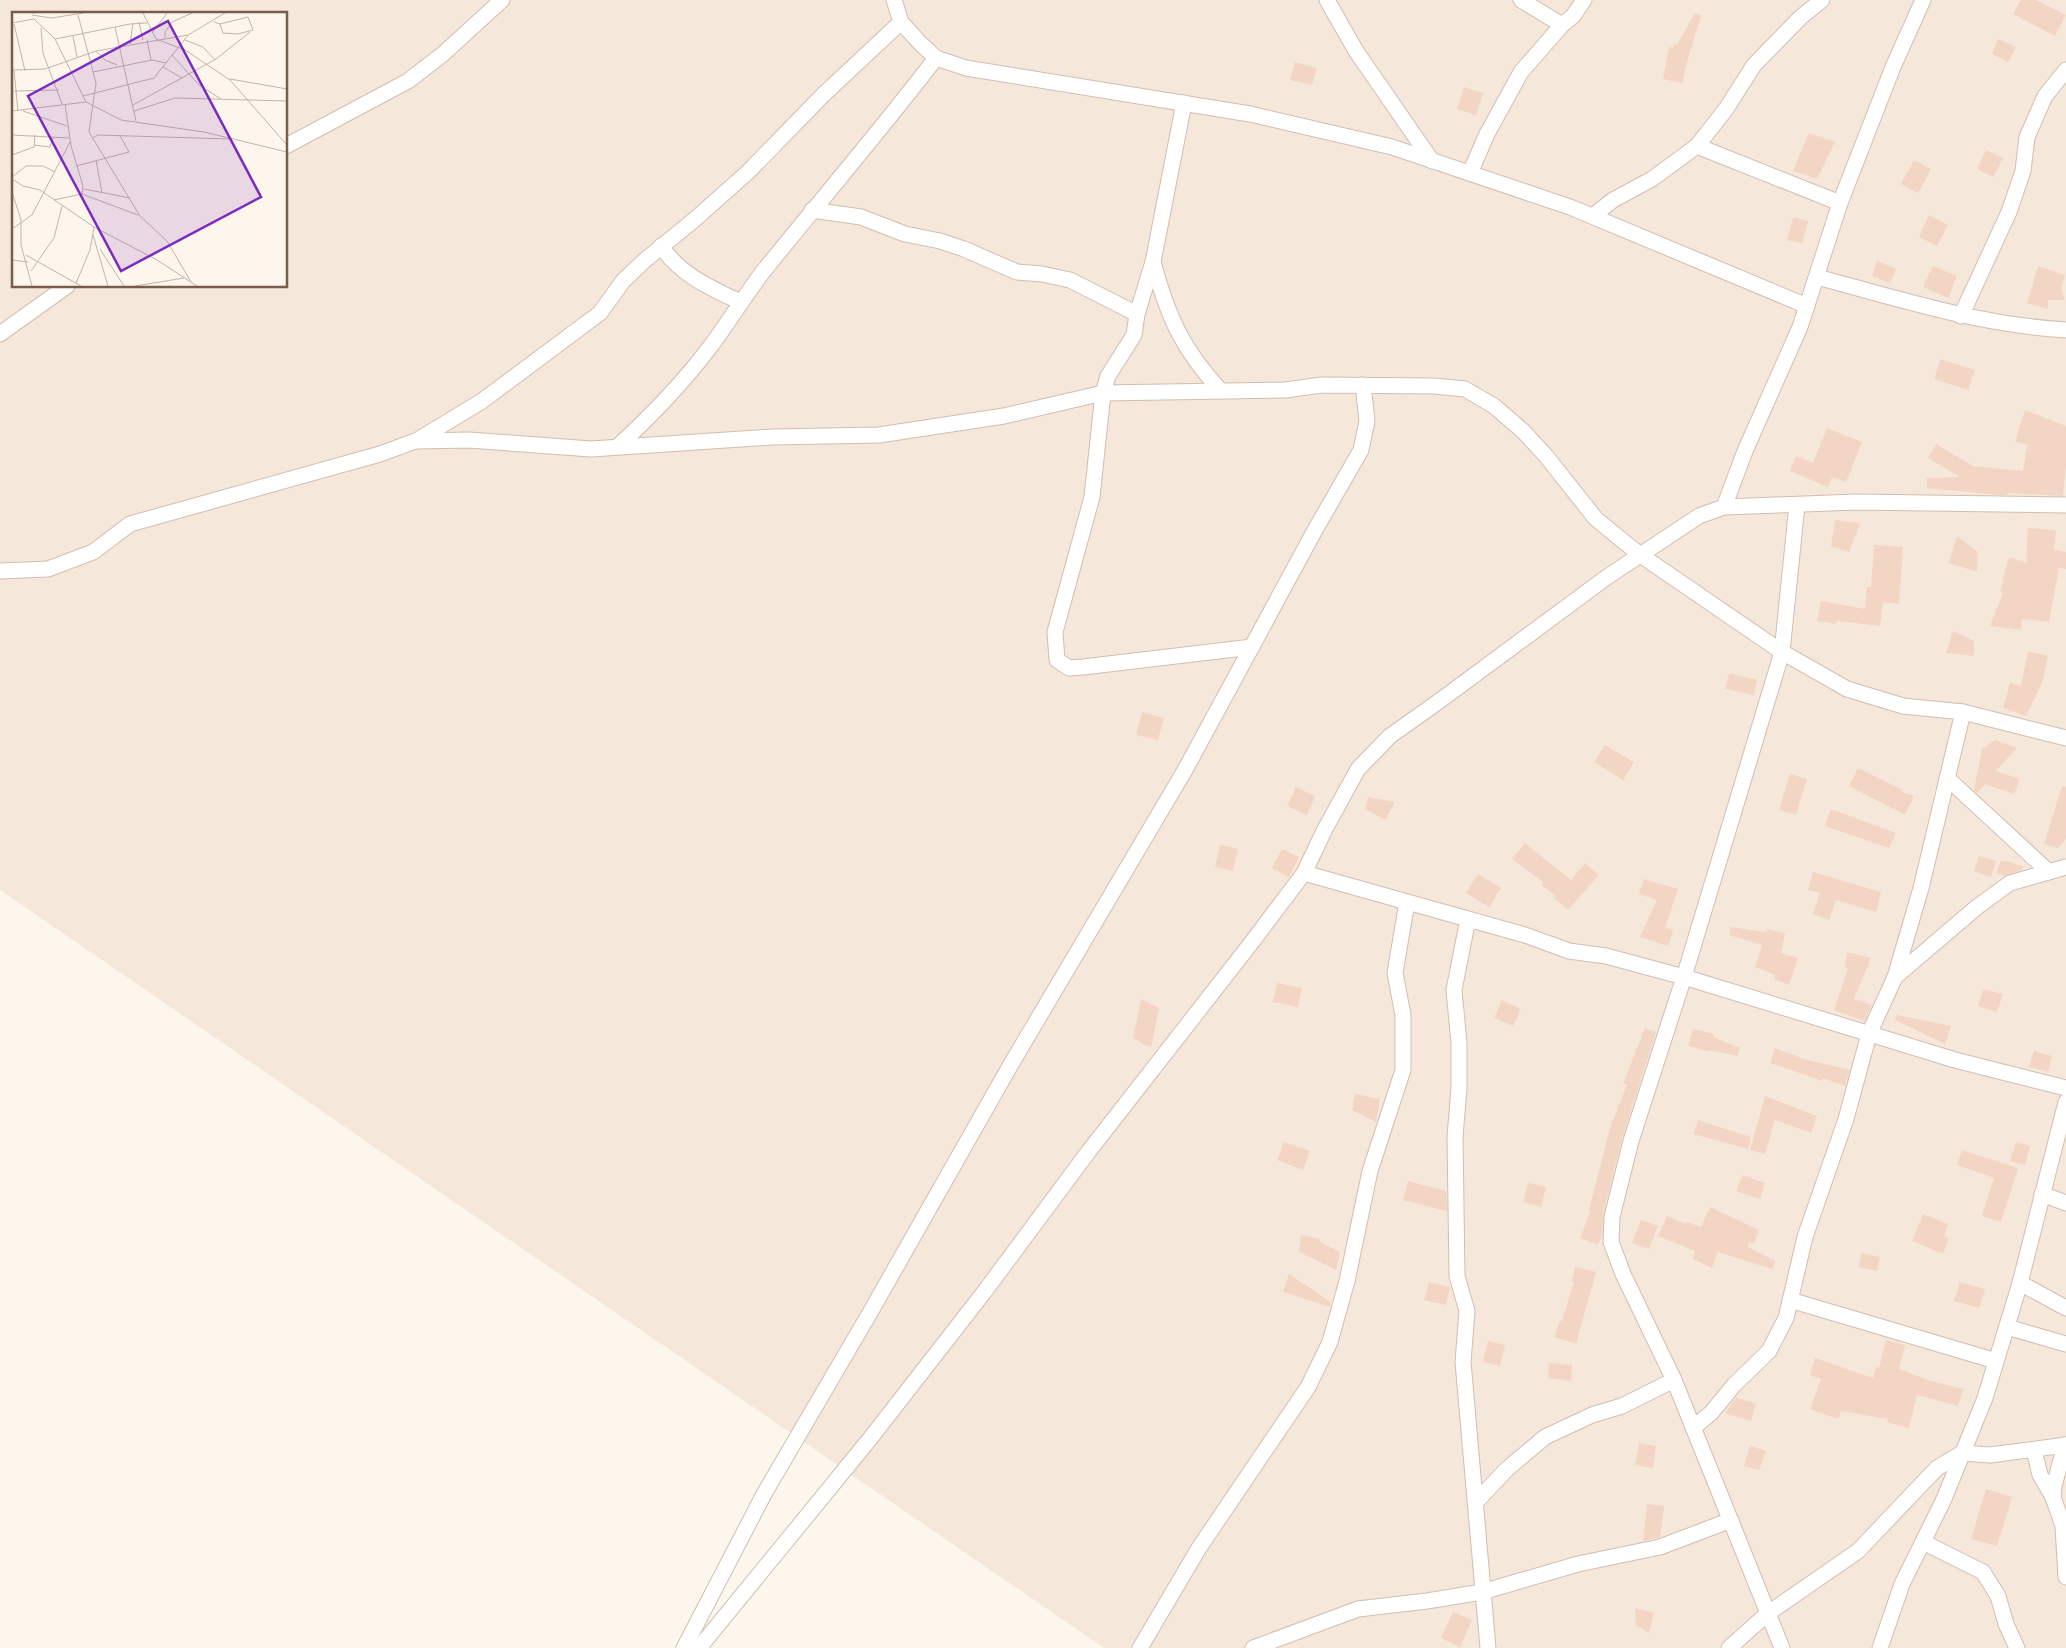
<svg xmlns="http://www.w3.org/2000/svg" width="2066" height="1648" font-family="Poppins,sans-serif">
<style>
.residential{fill:#f5e8da;fill-rule:evenodd}
.building{fill:#f3d5c3}
.lines{fill:none;stroke-linecap:round;stroke-linejoin:round}
.street-casing{stroke:#d1beb0;stroke-width:17}
.street{stroke:#fff;stroke-width:15}
.inset-road{fill:none;stroke:#c5b3a7;stroke-width:1}
.view{fill:#7b2cbf;fill-opacity:0.15;stroke:#7b2cbf;stroke-width:2.5}
.inset-edge{fill:none;stroke:#7a5c4d;stroke-width:2.5}
</style>
<rect width="100%" height="100%" fill="#fdf6ec"/>
<!-- residential -->
<path class="residential" d="M0,0H2066V1648H1104L0,890ZM14,14H286V286H14Z"/>
<!-- building -->
<g class="building">
<path d="M2021,0H2036L2066,15L2055,36L2013,14Z"/>
<path d="M1695,13L1701,16L1687,62L1682,83L1663,79L1669,47L1673,48L1674,44L1677,45Z"/>
<path d="M1998,39L2016,47L2008,62L1992,54Z"/>
<path d="M1295,62L1317,68L1312,85L1290,80Z"/>
<path d="M1464,87L1483,93L1476,115L1457,109Z"/>
<path d="M1809,133L1835,142L1817,179L1793,171Z"/>
<path d="M1986,150L2003,158L1993,177L1977,169Z"/>
<path d="M1914,160L1931,169L1918,193L1901,184Z"/>
<path d="M1929,215L1948,225L1937,246L1919,237Z"/>
<path d="M1793,217L1808,221L1802,243L1787,240Z"/>
<path d="M1877,261L1896,269L1890,283L1872,276Z"/>
<path d="M1933,266L1957,276L1948,298L1923,287Z"/>
<path d="M2038,266L2065,275L2061,288L2065,300H2048V309L2027,303Z"/>
<path d="M1941,359L1975,370L1968,390L1934,379Z"/>
<path d="M2025,410L2066,426V464L2063,496L2008,493L2007,495H1999L1927,488V478L1960,477L1928,458L1936,444L1973,466L2023,471L2027,445L2015,441Z"/>
<path d="M1827,428L1862,442L1846,482L1832,477L1828,487L1790,471L1796,456L1813,463Z"/>
<path d="M1835,520L1860,523L1849,552L1831,546Z"/>
<path d="M2028,528L2056,530L2054,550L2066,552V569L2059,568L2049,622L2022,619L2021,630L1990,626L2003,593L2000,592L2004,580L2002,579L2010,557L2026,563Z"/>
<path d="M1957,536L1978,552L1977,572L1949,563Z"/>
<path d="M1874,545L1903,547L1899,604L1883,602L1880,626L1837,621L1836,624L1817,621L1821,601L1865,609L1867,587H1871Z"/>
<path d="M1953,631L1974,641V656L1946,653Z"/>
<path d="M2028,651L2048,656L2042,683L2026,716L2003,708L2010,683L2021,686Z"/>
<path d="M1729,673L1757,680L1754,695L1725,689Z"/>
<path d="M1142,712L1164,718L1158,740L1136,735Z"/>
<path d="M1995,740L2017,748L1996,771L2020,779L2014,794L1985,784L1977,793L1974,790L1982,749Z"/>
<path d="M1605,745L1634,762L1623,780L1594,762Z"/>
<path d="M1858,768L1903,790V792L1914,796L1905,815L1849,786Z"/>
<path d="M1790,774L1807,779L1796,815L1779,810Z"/>
<path d="M2062,786L2066,787V839L2058,848L2044,844Z"/>
<path d="M1296,787L1315,796L1307,815L1287,806Z"/>
<path d="M1368,797L1395,802L1385,820L1365,809Z"/>
<path d="M1831,809L1896,833L1889,848L1825,826Z"/>
<path d="M1525,843L1571,880L1585,863L1599,875L1568,910L1554,898L1556,896L1541,885L1543,882L1512,859Z"/>
<path d="M1220,845L1238,849L1233,871L1215,867Z"/>
<path d="M1282,849L1299,857L1289,877L1272,868Z"/>
<path d="M1979,856L1996,861L1991,877L1974,871Z"/>
<path d="M2001,861H2007L2024,867L2021,870L2004,876L1996,873Z"/>
<path d="M1813,872L1881,892L1876,912L1836,900L1829,920L1813,914L1820,893L1808,890Z"/>
<path d="M1478,874L1501,888L1489,907L1466,893Z"/>
<path d="M1644,879L1678,889L1665,927L1673,930L1668,946L1640,937L1657,900L1639,894Z"/>
<path d="M1731,927L1766,932L1767,929L1785,933L1781,953L1798,958L1789,985L1774,979L1775,975L1755,967L1762,945L1729,935Z"/>
<path d="M1847,952L1871,958L1854,999L1872,1005L1865,1021L1834,1010L1848,969L1845,968Z"/>
<path d="M1277,983L1302,988L1298,1007L1273,1002Z"/>
<path d="M1983,989L2003,994L1997,1012L1978,1006Z"/>
<path d="M1141,999L1159,1008L1151,1048L1133,1038Z"/>
<path d="M1502,1000L1521,1009L1513,1026L1494,1018Z"/>
<path d="M1897,1015L1951,1026L1945,1044L1895,1020Z"/>
<path d="M1645,1028L1656,1032L1622,1139L1603,1215L1602,1235L1598,1245L1580,1238L1591,1210H1589L1610,1128L1627,1085L1623,1084Z"/>
<path d="M1693,1029L1714,1034L1713,1037L1740,1048L1737,1056L1709,1050V1052L1688,1046Z"/>
<path d="M1775,1048L1807,1060L1850,1070L1845,1086L1823,1078V1081L1770,1063Z"/>
<path d="M2034,1051L2052,1056L2048,1072L2029,1067Z"/>
<path d="M1355,1094L1380,1099L1376,1122L1352,1110Z"/>
<path d="M1765,1096L1817,1116L1811,1133L1775,1120L1765,1154L1750,1150Z"/>
<path d="M1698,1120L1751,1137L1748,1149L1693,1134Z"/>
<path d="M1284,1142L1310,1151L1303,1170L1277,1160Z"/>
<path d="M2016,1142L2030,1146L2025,1165L2010,1161Z"/>
<path d="M1962,1150L2018,1168L2001,1222L1982,1216L1994,1178L1957,1165Z"/>
<path d="M1743,1175L1765,1183L1760,1199L1736,1191Z"/>
<path d="M1408,1181L1446,1191L1447,1211L1403,1200Z"/>
<path d="M1528,1183L1546,1187L1541,1207L1523,1202Z"/>
<path d="M1710,1207L1759,1230L1754,1243L1749,1242L1748,1247L1775,1261L1772,1269L1718,1252L1712,1268L1693,1259L1695,1251L1658,1236L1667,1216L1686,1224L1687,1222L1701,1227Z"/>
<path d="M1923,1214L1948,1224L1944,1236L1949,1238L1943,1254L1912,1241Z"/>
<path d="M1641,1220L1658,1226L1649,1249L1632,1243Z"/>
<path d="M1301,1235L1320,1239L1319,1241L1340,1252L1336,1270L1299,1252Z"/>
<path d="M1862,1253L1880,1257L1877,1271L1858,1267Z"/>
<path d="M1575,1267L1596,1272L1576,1344L1554,1337L1560,1321H1562L1574,1282L1572,1281Z"/>
<path d="M1289,1274L1331,1302L1330,1307L1283,1292Z"/>
<path d="M1429,1282L1450,1287L1446,1305L1424,1300Z"/>
<path d="M1960,1282L1985,1289L1979,1308L1954,1301Z"/>
<path d="M1886,1340L1905,1345L1899,1369L1928,1380L1963,1389L1958,1406L1917,1395L1909,1428L1887,1422L1888,1419L1841,1411L1838,1419L1810,1409L1821,1379L1810,1375L1815,1358L1873,1378L1876,1367L1879,1368Z"/>
<path d="M1488,1341L1505,1345L1500,1366L1483,1362Z"/>
<path d="M1549,1363L1572,1365L1571,1381L1548,1378Z"/>
<path d="M1736,1398L1756,1403L1751,1421L1725,1413Z"/>
<path d="M1639,1443L1656,1446L1653,1468L1635,1465Z"/>
<path d="M1750,1446L1766,1451L1759,1470L1744,1466Z"/>
<path d="M1986,1489L2012,1497L1997,1546L1971,1539Z"/>
<path d="M1647,1504L1664,1506L1660,1537L1643,1541Z"/>
<path d="M1635,1608L1654,1613L1649,1633L1636,1625Z"/>
<path d="M1453,1612L1472,1620L1460,1647L1441,1638Z"/>
</g>
<g class="lines">
<defs>
<g id="street">
<path d="M894,0L901,22L920,43L936,58L966,68L1250,114L1392,147L1570,207L1807,306"/>
<path d="M1327,0L1356,51L1432,161"/>
<path d="M1521,0L1562,25"/>
<path d="M1184,103L1153,262L1137,314L1134,335L1108,376L1103,393L1092,497L1055,632L1057,660L1069,668L1083,667L1252,647"/>
<path d="M286,146L408,81L443,54L502,0"/>
<path d="M1697,146L1840,203"/>
<path d="M1470,173L1487,134L1521,72L1562,25L1573,16L1584,0"/>
<path d="M812,210L861,217L905,234L940,241L964,249L1017,272L1042,274L1070,280L1137,314"/>
<path d="M1593,216L1613,200L1652,179L1697,146L1726,109L1754,65L1801,17L1822,0"/>
<path d="M661,246C680,275 711,288 740,302"/>
<path d="M1153,262C1168,317 1182,349 1221,391"/>
<path d="M1817,277C1899,299 1980,325 2066,330"/>
<path d="M1961,316L2009,212L2023,171L2027,137L2045,96L2066,70"/>
<path d="M0,334L67,286"/>
<path d="M416,441L482,401L600,313L623,281L645,260L694,220L748,172L823,95L901,22"/>
<path d="M617,447C650,417 682,384 710,347C728,323 744,297 762,273C820,201 880,131 936,58"/>
<path d="M1724,507L1745,451L1800,327L1840,203L1893,67L1923,0"/>
<path d="M0,571L48,569L93,552L130,524L380,454L415,441L469,440L591,449L773,437L879,435L1004,416L1103,393L1285,390L1322,385L1434,386L1465,389L1494,406L1523,431L1546,456L1596,519L1639,554L1782,652L1847,689L1903,706L1963,712L2066,738"/>
<path d="M1947,778L2049,872"/>
<path d="M1304,873L1525,935L1569,951L1606,956L1684,977L1955,1060L2066,1088"/>
<path d="M1468,919L1454,990L1459,1043V1088L1455,1137L1457,1276L1467,1311L1463,1362L1488,1648"/>
<path d="M1895,977L1977,907L2010,883L2066,867"/>
<path d="M2042,1194L2066,1203"/>
<path d="M2020,1283L2066,1308"/>
<path d="M1790,1300L1996,1361"/>
<path d="M2007,1327L2066,1344"/>
<path d="M1693,1428L1711,1413L1734,1385L1769,1351L1786,1318L1805,1237L1846,1119L1869,1034L1895,977L1921,888L1963,712"/>
<path d="M2034,1450L2040,1475L2053,1497L2063,1526L2066,1577"/>
<path d="M2053,1497L2054,1486L2065,1445"/>
<path d="M1476,1502L1507,1469L1545,1437L1592,1415L1622,1406L1674,1380"/>
<path d="M1923,1542L1983,1572L1998,1596L2006,1624L2017,1648"/>
<path d="M684,1648L764,1494L871,1311L1010,1066L1185,770L1315,530L1361,450L1367,421L1363,385"/>
<path d="M699,1648L869,1440L985,1291L1089,1151L1252,942L1304,873L1325,829L1358,769L1390,736L1438,702L1607,577L1699,516L1724,507L1856,502L2066,505"/>
<path d="M1140,1648L1199,1548L1308,1387L1330,1342L1347,1281L1370,1171L1403,1070V1015L1395,973L1407,902"/>
<path d="M1253,1648L1358,1609L1427,1601L1482,1592L1578,1564L1660,1547L1731,1520"/>
<path d="M1729,1648L1767,1614L1858,1551L1937,1468L1962,1453L1990,1455L2066,1445"/>
<path d="M1782,1648L1674,1380L1623,1274L1611,1242L1612,1217L1631,1141L1684,977L1782,652L1797,505"/>
<path d="M1880,1648L1902,1584L1944,1499L1985,1398L2020,1283L2066,1102"/>
</g>
</defs>
<!-- street casing -->
<use href="#street" class="street-casing"/>
<!-- street -->
<use href="#street" class="street"/>
</g>
<!-- overview -->
<g transform="translate(12 12)">
<rect width="275" height="275" fill="#fdf6ec"/>
<path class="inset-road" d="M131,1L144,27L173,38L218,68L275,133M20,3L40,6L71,1M66,3L84,71L77,120L128,204L155,229L179,270M127,10L131,28M202,10L208,12L236,5L241,18L226,22L211,21L208,12M0,11L22,7L43,27L74,90L109,108L192,120L275,140M2,12L13,59M103,15L124,109M29,16L31,41L50,92M140,21L155,1M61,24L65,45M153,26V20L160,10L180,1M43,27L118,12L135,11M135,28L139,48M173,28L191,35L203,48M118,32L121,11M84,39L93,48L105,53M160,43L187,73L209,87M151,55L170,66M0,58L33,57L84,39L176,23L213,1M2,58L6,99M81,60L140,48L154,51M218,67L275,77M2,79L47,78M71,84L142,66L176,23M53,92L59,134L71,174L70,182M121,93L204,47L238,20M0,99L74,90M11,99L55,114M122,99L163,86L275,89M0,123L57,126M80,126L86,123L218,127M22,133L38,135L41,126M0,143L22,135L23,123M84,148L90,181M64,154L117,140L108,124M0,165L14,154H31L43,160M0,167L11,174L28,178L82,215L145,248L185,274M72,177L118,186M0,180L9,208V233L20,274M42,188L70,182L126,203M0,217L20,203L58,130M81,223L96,274M88,237L112,274M14,243L69,274M0,248L16,250M19,259L42,226L50,194M64,271L78,238L82,215M123,274L172,266"/>
<path class="view" d="M156,9L249,185L109,259L16,84Z"/>
<rect width="275" height="275" class="inset-edge"/>
</g>
</svg>
